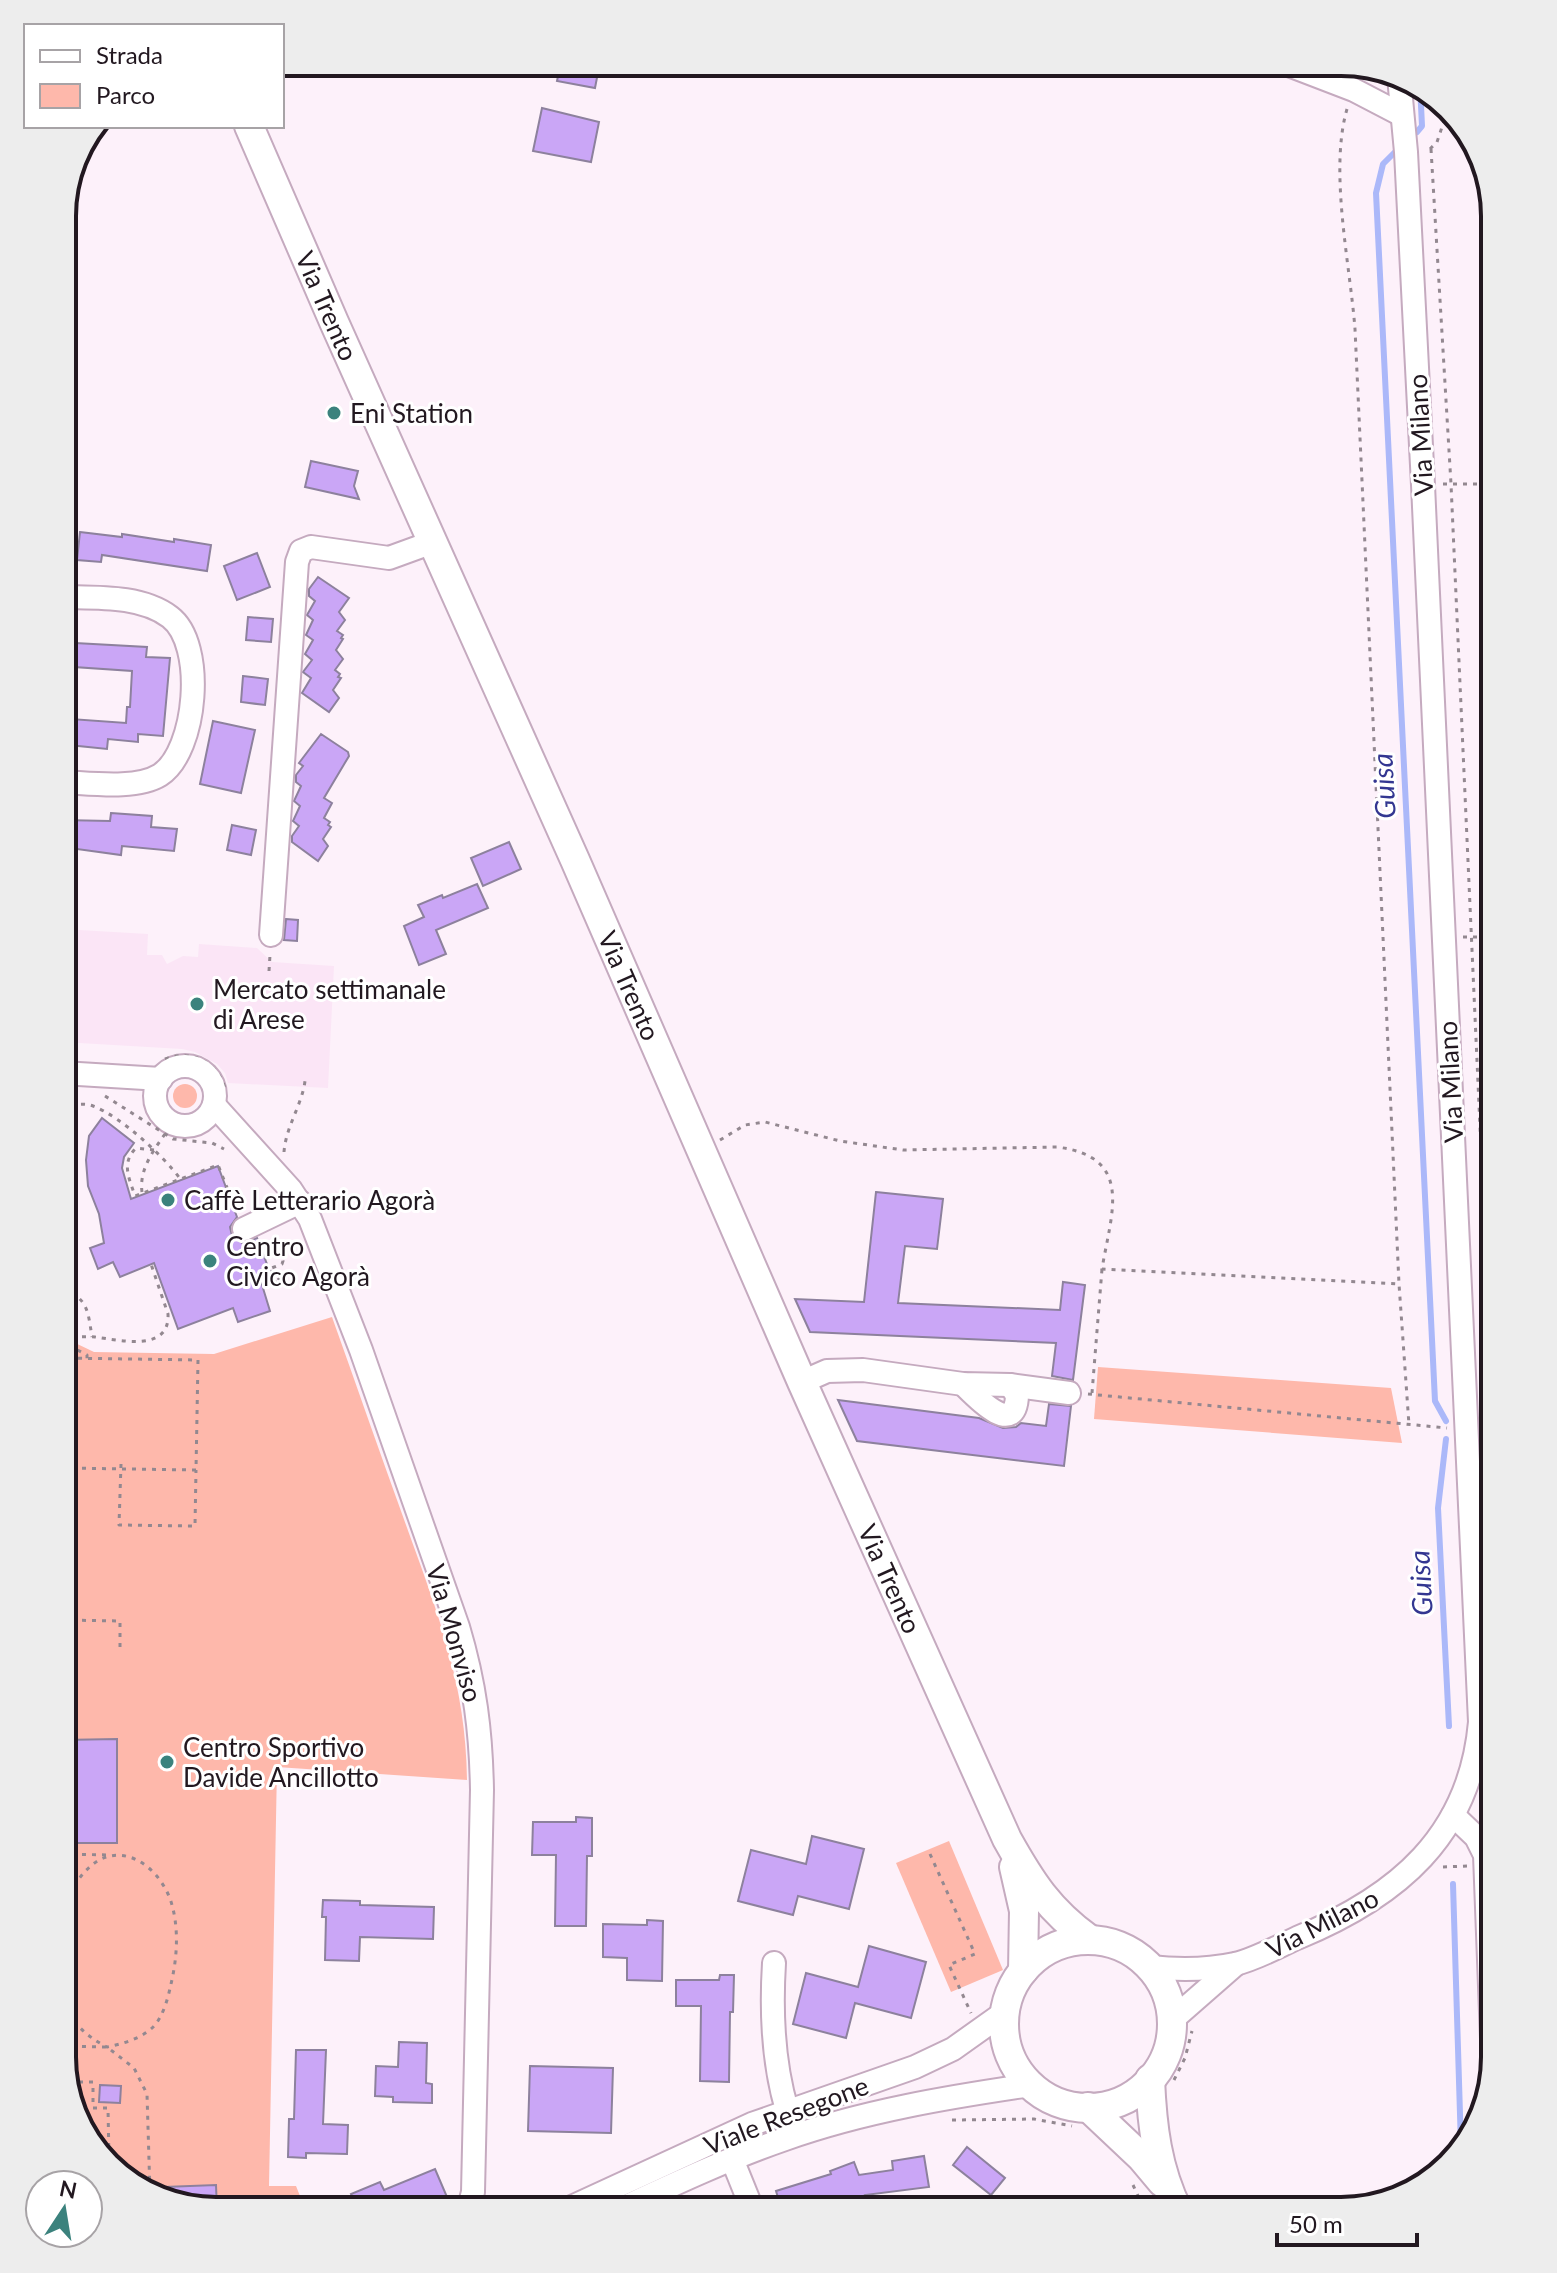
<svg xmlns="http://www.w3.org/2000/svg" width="1557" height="2273" font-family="Lato,sans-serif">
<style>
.built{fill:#fbe5f6}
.green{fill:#feb8ab}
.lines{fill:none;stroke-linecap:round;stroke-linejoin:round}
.stream{stroke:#abb8f9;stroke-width:6}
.building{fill:#caa6f6;stroke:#8d819d;stroke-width:2}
.minor-casing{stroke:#c5aabf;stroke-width:26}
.major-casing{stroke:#c5aabf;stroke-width:32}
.path{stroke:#938890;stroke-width:3;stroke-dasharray:4 6;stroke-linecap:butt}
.minor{stroke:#fff;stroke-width:22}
.major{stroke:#fff;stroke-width:28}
.poi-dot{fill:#3b827d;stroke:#fff;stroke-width:3}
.labels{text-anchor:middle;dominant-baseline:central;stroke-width:6;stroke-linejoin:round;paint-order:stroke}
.street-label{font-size:26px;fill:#221820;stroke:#fff}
.poi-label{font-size:26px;fill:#221820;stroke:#fff;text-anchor:start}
.water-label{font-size:28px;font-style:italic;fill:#333691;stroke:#fff}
.rim{fill:none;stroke:#221820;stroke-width:4}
</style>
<rect width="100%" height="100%" fill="#fdf1fa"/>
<!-- built -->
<path class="built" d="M62,929L148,934L147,955H162L167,964L183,956L198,957L199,944L257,948L272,962L334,966L328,1088L228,1083L225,1073L217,1064L195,1052L182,1049L62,1042Z"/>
<!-- green -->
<g class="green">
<circle cx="185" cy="1096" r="12"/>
<path d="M62,1305H70L69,1340L94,1352L214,1354L332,1317C357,1387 381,1456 406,1525C438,1614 466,1684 467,1780L277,1767L269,2186H296L300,2196L312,2211H207L139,2190L82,2133L62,2056Z"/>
<path d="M1098,1367L1391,1388L1402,1443L1094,1419Z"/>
<path d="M949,1841L1003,1970L951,1992L896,1863Z"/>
</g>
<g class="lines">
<!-- stream -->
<g class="stream">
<path d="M1417,132L1422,126L1420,85"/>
<path d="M1395,152L1383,164L1376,193L1435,1401L1446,1421"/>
<path d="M1446,1439L1438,1508L1449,1726"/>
<path d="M1453,1884L1461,2147"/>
</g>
</g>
<!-- building -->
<g class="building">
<path d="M561,62H600L595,88L557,81Z"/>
<path d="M542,108L599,122L591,162L533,151Z"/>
<path d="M311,461L358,471L354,486L359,499L305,487Z"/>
<path d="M80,532L122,537V534L174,542V539L211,545L207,571L102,555L101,562L77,560Z"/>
<path d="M257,553L270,587L237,600L224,566Z"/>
<path d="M318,577L349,598L339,612L345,620L337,631L343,635L341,638L343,639L336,650L343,659L335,670L340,674L338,677L341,678L333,690L339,698L329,712L302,693L311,678L303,672L312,660L305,654L313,640L306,635L313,620L307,615L315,601L309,596V589Z"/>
<path d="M248,617L273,619L271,642L246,640Z"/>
<path d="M75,643L147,647L146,657L170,658L163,736L138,734V742L108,739L107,749L69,745L71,719L126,723L127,707H130L132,671L74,667Z"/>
<path d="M243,676L268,679L265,705L241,702Z"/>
<path d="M213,721L255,730L241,793L200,784Z"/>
<path d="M321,734L348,752L349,756L324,798L332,803L324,818L330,822L328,825L331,827L323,839L328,846L318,861L292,842V836L299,826L293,821L300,806L294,801L301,786L296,782V775L303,766L299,763Z"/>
<path d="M111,813L152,816L151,827L177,829L174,851L122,846L121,855L62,847V820L110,821Z"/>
<path d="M232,825L256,830L251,855L227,850Z"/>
<path d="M509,842L521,869L483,886L471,858Z"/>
<path d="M477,884L488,908L436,930L446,954L419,965L404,926L424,917L418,905L442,895L443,898Z"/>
<path d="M286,919L298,920L297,941L284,940Z"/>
<path d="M102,1118L134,1143L124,1157L122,1168L131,1199L218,1166L237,1217L230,1227L232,1236L242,1243L257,1238L270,1272L259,1275L270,1311L238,1322L233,1308L178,1329L154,1263L120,1277L113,1262L98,1269L90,1248L104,1243L99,1214L88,1186L86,1160L89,1136Z"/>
<path d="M876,1192L943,1199L937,1249L905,1246L898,1303L1060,1310L1063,1282L1085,1285L1073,1380L1052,1376L1056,1343L810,1332L795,1299L864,1302Z"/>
<path d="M838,1400L979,1418L1003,1428L1016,1427L1021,1423L1046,1426L1049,1404L1071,1406L1064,1466L857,1441Z"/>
<path d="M117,1739V1843H62V1740Z"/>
<path d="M576,1817L592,1818V1856H587L586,1926H555L556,1855H532L533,1822H576Z"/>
<path d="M812,1836L864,1849L849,1909L798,1896L793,1915L738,1901L751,1850L806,1864Z"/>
<path d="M323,1900L360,1901V1905L434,1907L433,1939L360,1937L359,1961L325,1960L326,1917H322Z"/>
<path d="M647,1920L663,1921L662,1981L627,1980V1958L603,1957V1924L647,1925Z"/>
<path d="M869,1946L926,1962L911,2018L855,2003L846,2038L793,2024L806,1973L858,1987Z"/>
<path d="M720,1975H734L733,2012H730L729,2082L700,2081L701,2006H676V1980H719Z"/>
<path d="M399,2042L427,2043L426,2083L432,2084V2103L393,2102V2097L375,2096L376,2066L398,2067Z"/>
<path d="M296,2050H326L323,2124L348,2125L347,2154L306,2153V2158L288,2157L289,2119H294Z"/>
<path d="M530,2066L613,2068L611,2133L528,2131Z"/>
<path d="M100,2085L121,2086L120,2103L99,2102Z"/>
<path d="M967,2147L1005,2178L991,2195L953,2165Z"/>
<path d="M924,2156L929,2187L865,2195L868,2203L844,2211H782L776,2191L831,2174L830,2171L854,2162L859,2175L893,2170L892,2161Z"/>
<path d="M435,2169L447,2197L422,2207L424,2211H359L351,2194L380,2182L384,2190Z"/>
<path d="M216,2185L217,2211H207L137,2188Z"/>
</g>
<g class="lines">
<defs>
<g id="minor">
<path d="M1281,62L1354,90L1402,115"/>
<path d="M62,782C89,783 136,790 160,775C197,751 206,644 170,617C141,595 96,598 62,597"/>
<path d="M271,935L297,562L301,551L311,547L389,558L433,542"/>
<circle cx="185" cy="1096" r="30"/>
<path d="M62,1073L161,1079"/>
<path d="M214,1105L291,1190L310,1219L361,1350L458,1627C475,1684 481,1732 482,1790L473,2192L468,2211"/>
<path d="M244,1229L300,1202"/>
<path d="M802,1382L827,1371L863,1370L963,1384L1010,1385L1069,1393"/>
<path d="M963,1384C975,1396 1016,1440 1017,1395L1010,1385"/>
<path d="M1453,1815L1476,1837L1485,1855L1493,2065"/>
<path d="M774,1963C771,2011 773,2063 787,2110"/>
<path d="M1150,1967C1177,1970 1207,1970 1235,1964C1256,1959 1277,1947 1297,1938C1397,1897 1470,1836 1480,1722L1423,485L1406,152L1399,77"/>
<path d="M1172,2020L1236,1964"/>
<path d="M732,2159L753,2211"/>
<path d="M563,2211L752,2124L915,2067L953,2049L1005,2012"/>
<path d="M616,2211C672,2185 727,2159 785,2139C864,2111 949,2097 1031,2085"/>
</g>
<g id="major">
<path id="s1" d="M249,126L334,322L575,860L802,1382L1007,1839C1031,1882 1049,1910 1089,1939"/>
<path d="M1014,1867L1024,1911L1023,1971"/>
<circle cx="1088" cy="2024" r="84"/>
<path d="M1150,2079C1152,2126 1157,2169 1178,2211"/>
<path d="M1088,2107L1141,2157L1162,2182"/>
</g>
</defs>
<!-- minor casing -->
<use href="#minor" class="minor-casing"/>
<!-- major casing -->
<use href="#major" class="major-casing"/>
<!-- path -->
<g class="path">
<path d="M1249,62L1261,67"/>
<path d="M1347,109C1329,171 1350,264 1355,329L1399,1284L1409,1425"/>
<path d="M1430,149L1437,142L1447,112"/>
<path d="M1431,149L1451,484L1495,1460"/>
<path d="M1443,484H1495"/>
<path d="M1463,937H1495"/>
<path d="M269,971L270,955"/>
<path d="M165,1059C191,1049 217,1062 225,1088"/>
<path d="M105,1096L173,1139L212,1143L224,1149"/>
<path d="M62,1110C72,1105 82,1102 93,1106C120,1116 164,1156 181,1180"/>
<path d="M720,1140L745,1125L765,1122L840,1141L903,1150L1057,1147C1135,1157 1111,1213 1102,1269L1399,1284"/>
<path d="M154,1150L136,1148C121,1163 129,1178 135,1196L218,1165L236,1210"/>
<path d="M284,1152C286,1126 302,1105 305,1081"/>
<path d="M142,1192C139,1170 153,1151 165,1134"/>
<path d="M266,1276L277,1283L282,1282L269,1269L282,1264L283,1261L274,1238"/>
<path d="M62,1290C88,1297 88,1312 92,1337"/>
<path d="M68,1307L66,1344L87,1355V1359"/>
<path d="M62,1337C73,1338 84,1336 95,1337C119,1340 170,1353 168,1314L151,1264"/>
<path d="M1092,1393L1102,1269"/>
<path d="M1088,1394L1447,1428"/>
<path d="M121,1464L119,1525L195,1526L196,1470"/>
<path d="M62,1468L196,1470L198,1360L62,1358"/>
<path d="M62,1620L120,1621V1647"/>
<path d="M62,1854L110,1855"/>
<path d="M930,1854L975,1954L949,1965L971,2013"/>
<path d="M1443,1867L1467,1866"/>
<path d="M62,1994C68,2020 84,2035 107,2047C122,2044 140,2039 152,2028C163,2018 168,1998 171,1984C177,1959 179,1930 172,1905C164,1875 132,1843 99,1860C82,1870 70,1891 62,1908"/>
<path d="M62,2046L107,2047L134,2068L147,2094L150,2193"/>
<path d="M1174,2080L1185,2058L1192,2031"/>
<path d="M69,2082H93V2108H108L109,2160"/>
<path d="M952,2120L1034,2119L1072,2126"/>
<path d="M1133,2185L1145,2211"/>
<path d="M269,2198V2211"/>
</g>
<!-- minor -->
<use href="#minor" class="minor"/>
<!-- major -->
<use href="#major" class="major"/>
</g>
<!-- markers -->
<g class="poi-dot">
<circle cx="334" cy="413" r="8"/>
<circle cx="197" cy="1004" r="8"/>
<circle cx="168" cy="1200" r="8"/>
<circle cx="210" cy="1261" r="8"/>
<circle cx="167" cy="1762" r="8"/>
</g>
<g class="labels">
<!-- street labels -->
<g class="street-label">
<text stroke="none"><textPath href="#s1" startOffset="196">Via Trento</textPath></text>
<text transform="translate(1420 435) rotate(-93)">Via Milano</text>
<text stroke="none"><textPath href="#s1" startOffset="940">Via Trento</textPath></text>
<text transform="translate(1450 1082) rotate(-93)">Via Milano</text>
<text stroke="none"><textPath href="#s1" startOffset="1588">Via Trento</textPath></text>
<text transform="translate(455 1633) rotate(74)">Via Monviso</text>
<text transform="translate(1322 1923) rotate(-27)">Via Milano</text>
<text transform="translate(786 2115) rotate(-21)">Viale Resegone</text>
</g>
<!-- poi labels -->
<g class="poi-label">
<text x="350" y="413">Eni Station</text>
<text x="213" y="989">Mercato settimanale<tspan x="213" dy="30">di Arese</tspan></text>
<text x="184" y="1200">Caffè Letterario Agorà</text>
<text x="226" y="1246">Centro<tspan x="226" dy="30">Civico Agorà</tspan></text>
<text x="183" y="1747">Centro Sportivo<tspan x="183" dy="30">Davide Ancillotto</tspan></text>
</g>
<!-- water labels -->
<g class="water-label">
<text transform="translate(1383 786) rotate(-93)">Guisa</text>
<text transform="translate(1420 1583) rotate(-93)">Guisa</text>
</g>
</g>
<!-- crop -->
<path d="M0 0H1557V2273H0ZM216 76H1341A140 140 0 0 1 1481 216V2057A140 140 0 0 1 1341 2197H216A140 140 0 0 1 76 2057V216A140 140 0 0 1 216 76Z" fill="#ededed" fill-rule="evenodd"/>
<path class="rim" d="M216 76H1341A140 140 0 0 1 1481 216V2057A140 140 0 0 1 1341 2197H216A140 140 0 0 1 76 2057V216A140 140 0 0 1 216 76Z"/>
<!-- legend -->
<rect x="24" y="24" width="260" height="104" fill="#ffffff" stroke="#a7a3a6" stroke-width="2"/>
<rect x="40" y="50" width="40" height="12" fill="#ffffff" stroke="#a7a3a6" stroke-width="2"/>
<text x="96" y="64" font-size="24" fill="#221820">Strada</text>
<rect x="40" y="84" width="40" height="24" fill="#feb8ab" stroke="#a7a3a6" stroke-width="2"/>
<text x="96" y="104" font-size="24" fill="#221820">Parco</text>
<!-- north arrow -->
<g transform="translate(64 2209) rotate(12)"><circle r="38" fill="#ffffff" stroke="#a7a3a6" stroke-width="2"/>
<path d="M0-6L14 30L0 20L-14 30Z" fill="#3b827d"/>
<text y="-12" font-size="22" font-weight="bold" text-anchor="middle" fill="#221820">N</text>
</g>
<!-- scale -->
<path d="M1277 2233v12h140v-12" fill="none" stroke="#221820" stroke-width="4"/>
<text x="1289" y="2233" font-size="24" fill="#221820" stroke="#ffffff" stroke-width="6" paint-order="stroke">50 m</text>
</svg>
